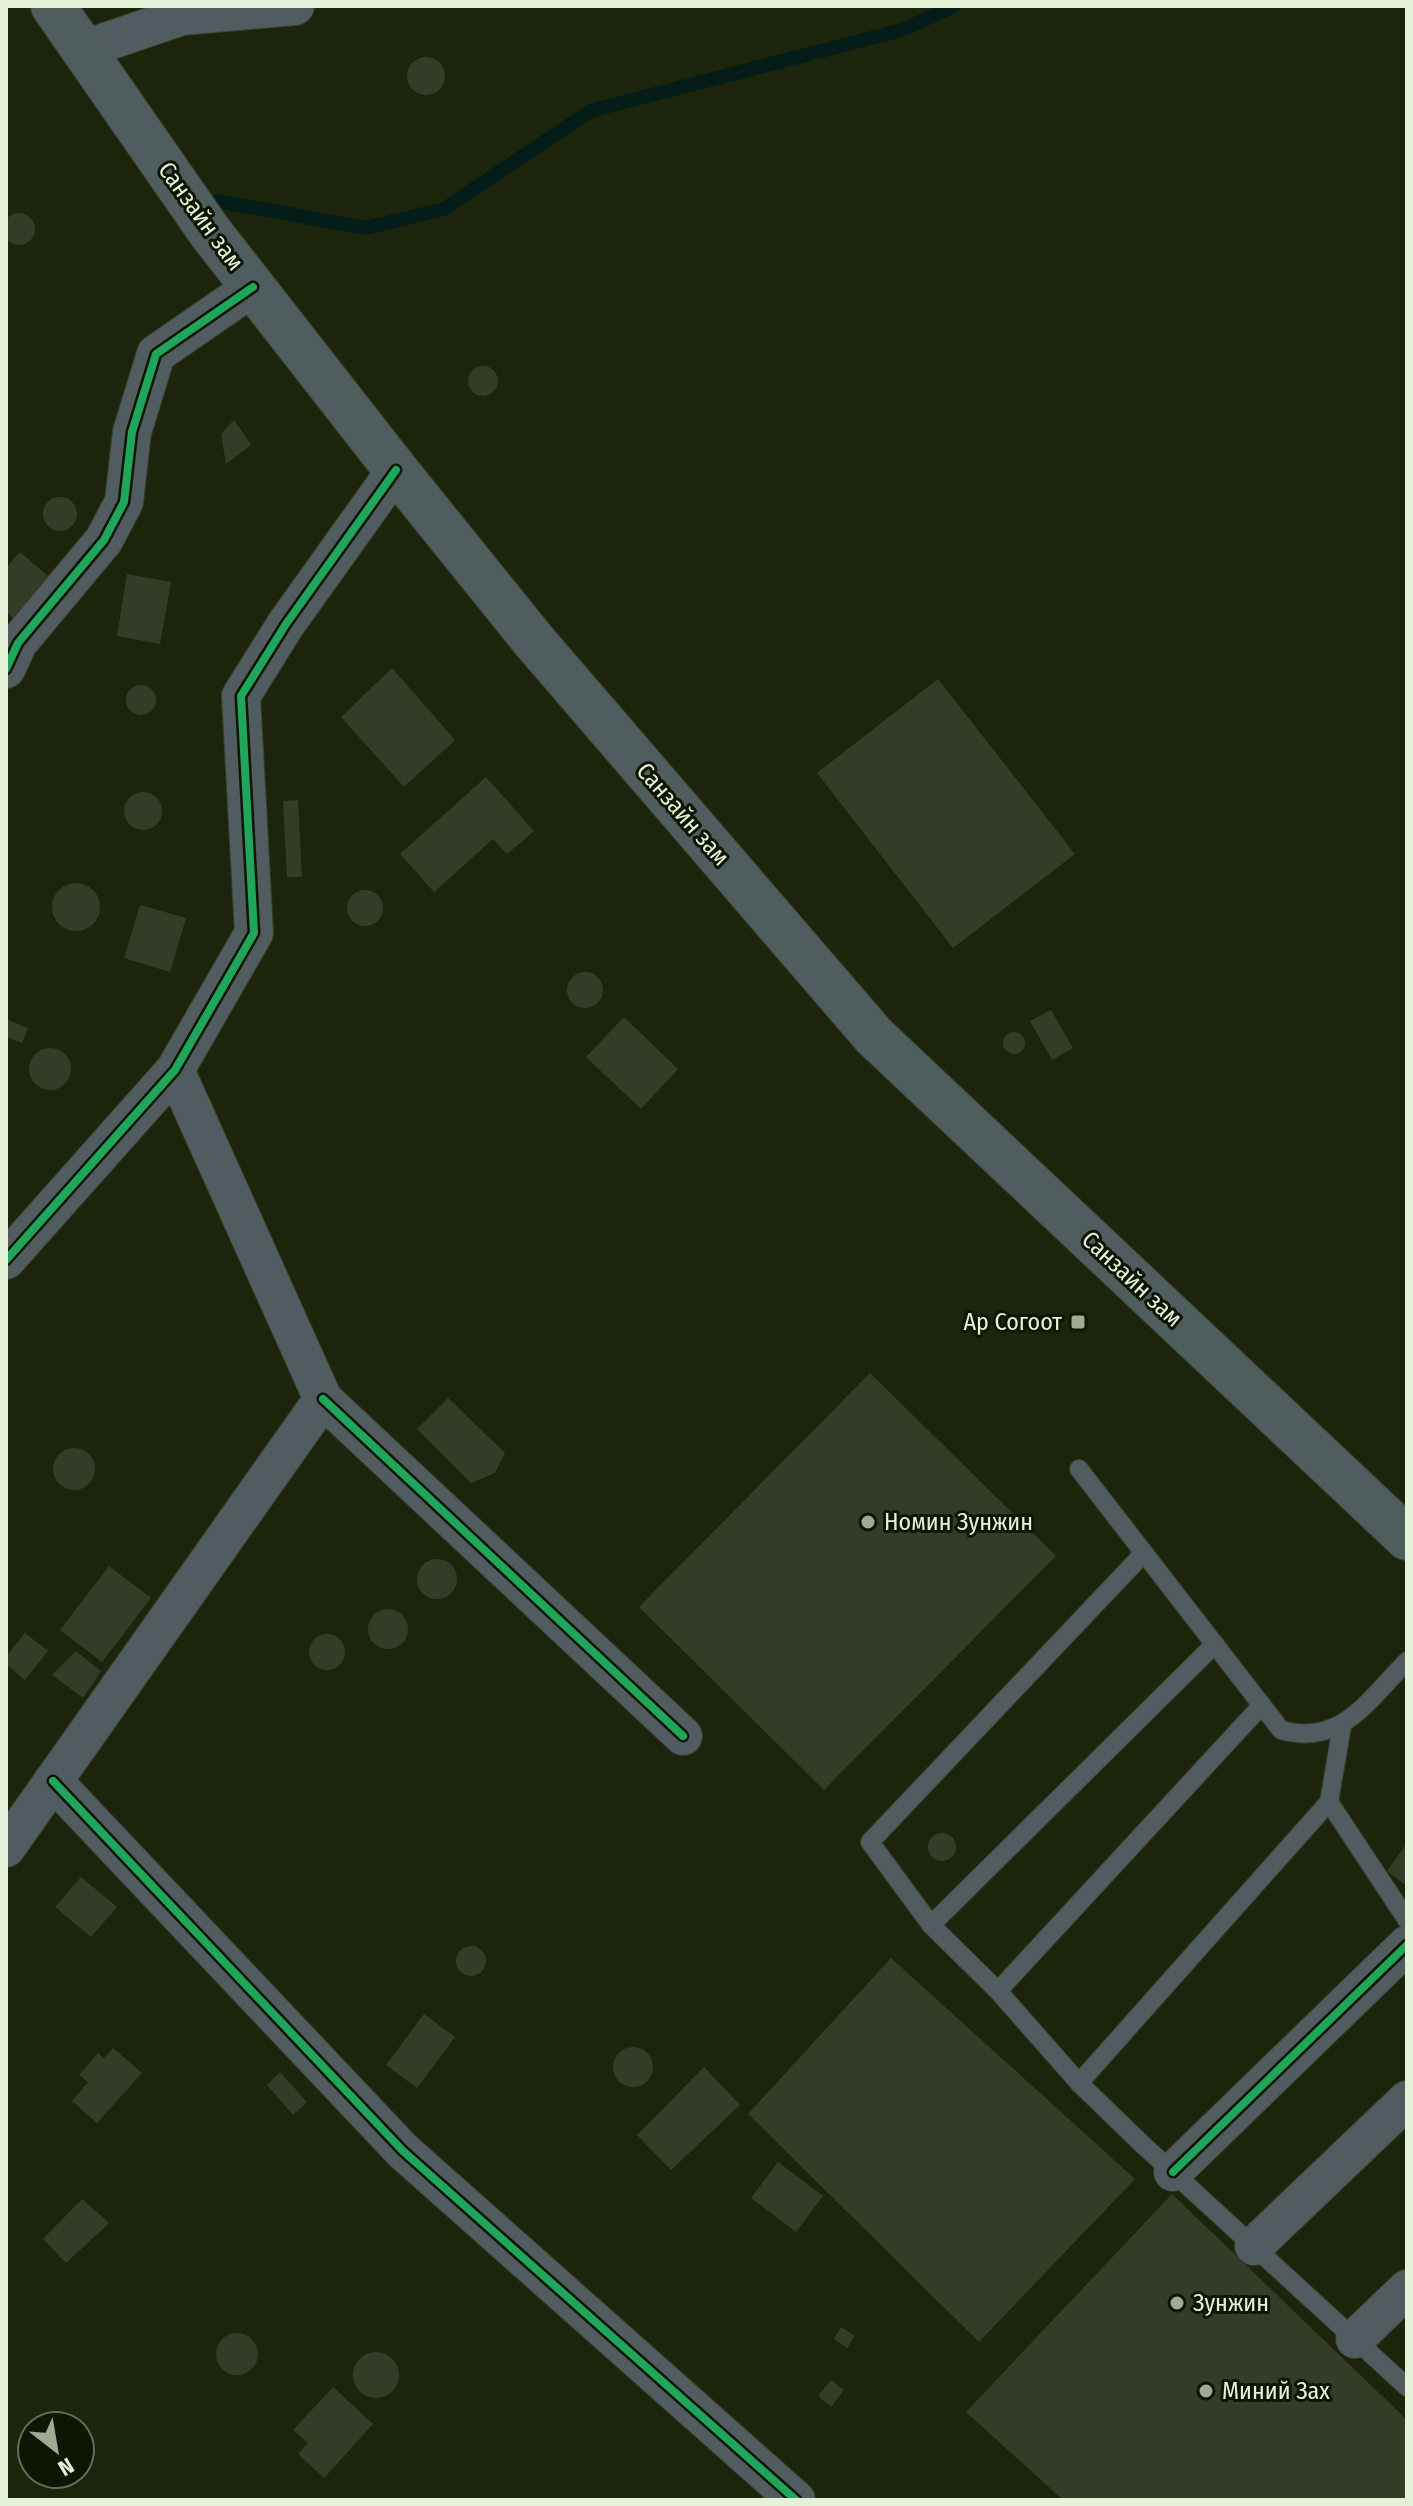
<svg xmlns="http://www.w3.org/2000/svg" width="1413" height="2506" font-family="'Fira Sans Condensed',sans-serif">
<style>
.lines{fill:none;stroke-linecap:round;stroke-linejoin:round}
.stream{stroke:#041d19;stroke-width:14}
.building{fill:#343c28}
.lane-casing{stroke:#373f2a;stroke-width:20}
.street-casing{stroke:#373f2a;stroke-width:40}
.secondary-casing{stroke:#373f2a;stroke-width:46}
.lane{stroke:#505c5f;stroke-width:18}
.street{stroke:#505c5f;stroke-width:38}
.secondary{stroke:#4f5d5e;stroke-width:44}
.cycleway-casing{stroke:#0e1504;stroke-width:13}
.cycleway{stroke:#20a55d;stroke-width:8}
.poi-dot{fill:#9faa90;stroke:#0e1504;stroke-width:3}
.labels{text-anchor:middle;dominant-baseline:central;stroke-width:6;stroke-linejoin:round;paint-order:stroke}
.street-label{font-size:24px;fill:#e6f2d8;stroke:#0e1504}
.poi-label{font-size:24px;fill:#e6f2d8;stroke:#0e1504;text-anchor:start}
</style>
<rect width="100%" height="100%" fill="#1c250b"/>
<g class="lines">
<!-- stream -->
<path class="stream" d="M218,201L366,228L444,209L590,111L902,30L954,6"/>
</g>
<!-- building -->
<g class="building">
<circle cx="426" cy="76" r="19"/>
<circle cx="19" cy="229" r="16"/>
<circle cx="483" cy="381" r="15"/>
<path d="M234,420L251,445L226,464L221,434Z"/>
<circle cx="60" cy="514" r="17"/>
<path d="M20,552L49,577L13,618L6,612V568Z"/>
<path d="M127,574L171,582L160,644L117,636Z"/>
<path d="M392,668L455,740L404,787L341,717Z"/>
<path d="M938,679L1075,854L953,948L817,773Z"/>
<circle cx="141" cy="700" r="15"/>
<path d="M486,777L534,831L507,854L493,839L434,892L400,854Z"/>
<circle cx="143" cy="811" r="19"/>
<path d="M298,800L302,877H287L283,801Z"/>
<circle cx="76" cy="907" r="24"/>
<circle cx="365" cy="908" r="18"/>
<path d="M140,905L186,918L170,972L124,958Z"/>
<circle cx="585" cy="990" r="18"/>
<path d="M1051,1010L1073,1048L1052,1060L1030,1021Z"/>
<path d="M624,1017L678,1069L641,1109L586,1057Z"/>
<path d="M6,1019L28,1028L22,1043L6,1037Z"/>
<circle cx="1014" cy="1043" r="11"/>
<circle cx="50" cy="1069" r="21"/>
<path d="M870,1373L1056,1556L824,1790L639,1607Z"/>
<path d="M448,1398L505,1453L495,1473L471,1483L417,1429Z"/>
<circle cx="74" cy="1469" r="21"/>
<circle cx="437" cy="1579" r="20"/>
<path d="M109,1566L151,1598L102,1662L60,1630Z"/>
<circle cx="388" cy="1629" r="20"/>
<path d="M25,1633L48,1651L25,1680L6,1664V1657Z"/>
<circle cx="327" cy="1652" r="18"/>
<path d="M76,1651L101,1671L83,1698L52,1675Z"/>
<circle cx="942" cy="1847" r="14"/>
<path d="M1407,1843V1886L1387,1871Z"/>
<path d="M81,1877L117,1907L91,1937L55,1907Z"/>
<circle cx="471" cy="1961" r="15"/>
<path d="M891,1958L1135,2179L979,2342L748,2114Z"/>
<path d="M424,2014L455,2037L417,2088L386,2065Z"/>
<circle cx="633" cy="2067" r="20"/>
<path d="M113,2048L142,2073L97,2123L72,2101L88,2082L79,2075L98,2053L104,2058Z"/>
<path d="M704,2067L740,2105L671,2170L637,2135Z"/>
<path d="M280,2072L307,2102L293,2115L267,2085Z"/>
<path d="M778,2162L823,2196L796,2232L751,2198Z"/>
<path d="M1172,2194L1407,2420V2500H1063L966,2412Z"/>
<path d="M82,2199L109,2223L66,2263L43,2239Z"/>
<path d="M841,2327L855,2336L847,2348L834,2339Z"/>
<circle cx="237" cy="2354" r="21"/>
<circle cx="376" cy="2375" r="23"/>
<path d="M831,2380L844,2390L831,2407L818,2396Z"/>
<path d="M333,2387L373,2424L324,2478L298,2454L308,2443L293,2430Z"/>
</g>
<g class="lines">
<defs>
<g id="lane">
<path d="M1079,1469L1281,1730C1342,1747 1369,1699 1407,1661"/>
<path d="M1144,1553L870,1842L931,1925L998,1991L1079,2083L1142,2144L1407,2387"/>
<path d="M1329,1802L1407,1920"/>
<path d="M931,1925L1215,1644"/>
<path d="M998,1991L1262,1705"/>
<path d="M1079,2083L1329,1802L1342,1726"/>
</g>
<g id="street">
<path d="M82,50L182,16L295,6"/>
<path d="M6,669L18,643L104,540L124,502L132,432L156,354L253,287"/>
<path d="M6,1260L175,1070L254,933L241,696L286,624L396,470"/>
<path d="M323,1399L683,1736"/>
<path d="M53,1781L403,2151L796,2500"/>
<path d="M6,1848L323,1399L175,1070"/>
<path d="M1173,2172L1407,1945"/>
<path d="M1254,2246L1407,2100"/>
<path d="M1355,2339L1407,2289"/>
</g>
<path id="secondary" d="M53,6L210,232L396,470L534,641L874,1036L1407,1538"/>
</defs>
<!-- lane casing -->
<use href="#lane" class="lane-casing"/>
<!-- street casing -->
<use href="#street" class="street-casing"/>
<!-- secondary casing -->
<use href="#secondary" class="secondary-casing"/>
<!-- lane -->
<use href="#lane" class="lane"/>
<!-- street -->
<use href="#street" class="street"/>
<!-- secondary -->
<use href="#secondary" class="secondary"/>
<defs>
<g id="cycleway">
<path d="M6,669L18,643L104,540L124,502L132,432L156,354L253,287"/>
<path d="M6,1260L175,1070L254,933L241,696L286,624L396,470"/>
<path d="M323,1399L683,1736"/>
<path d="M53,1781L403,2151L796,2500"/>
<path d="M1173,2172L1407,1945"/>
</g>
</defs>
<!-- cycleway casing -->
<use href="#cycleway" class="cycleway-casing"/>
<!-- cycleway -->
<use href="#cycleway" class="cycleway"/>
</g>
<!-- markers -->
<g class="poi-dot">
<rect x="1070" y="1314" width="16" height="16" rx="4"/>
<circle cx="868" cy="1522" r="8"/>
<circle cx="1177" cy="2303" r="8"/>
<circle cx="1206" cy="2391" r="8"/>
</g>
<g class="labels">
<!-- street labels -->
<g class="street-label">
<text transform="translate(201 216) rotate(54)">Санзайн зам</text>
<text transform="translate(683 814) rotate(49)">Санзайн зам</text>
<text transform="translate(1132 1279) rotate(43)">Санзайн зам</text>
</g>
<!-- poi labels -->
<g class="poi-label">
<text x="1062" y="1322" text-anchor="end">Ар Согоот</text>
<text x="884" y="1522">Номин Зунжин</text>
<text x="1193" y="2303">Зунжин</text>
<text x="1222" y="2391">Миний Зах</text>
</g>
</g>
<!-- border -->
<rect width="1413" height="2506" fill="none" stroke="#e6f2d8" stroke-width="16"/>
<!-- north arrow -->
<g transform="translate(56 2450) rotate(149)"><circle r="38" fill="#0e1504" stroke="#646d59" stroke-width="2"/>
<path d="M0-6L14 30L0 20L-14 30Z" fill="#9faa90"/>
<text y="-12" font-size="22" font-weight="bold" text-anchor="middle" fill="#e6f2d8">N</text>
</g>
</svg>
